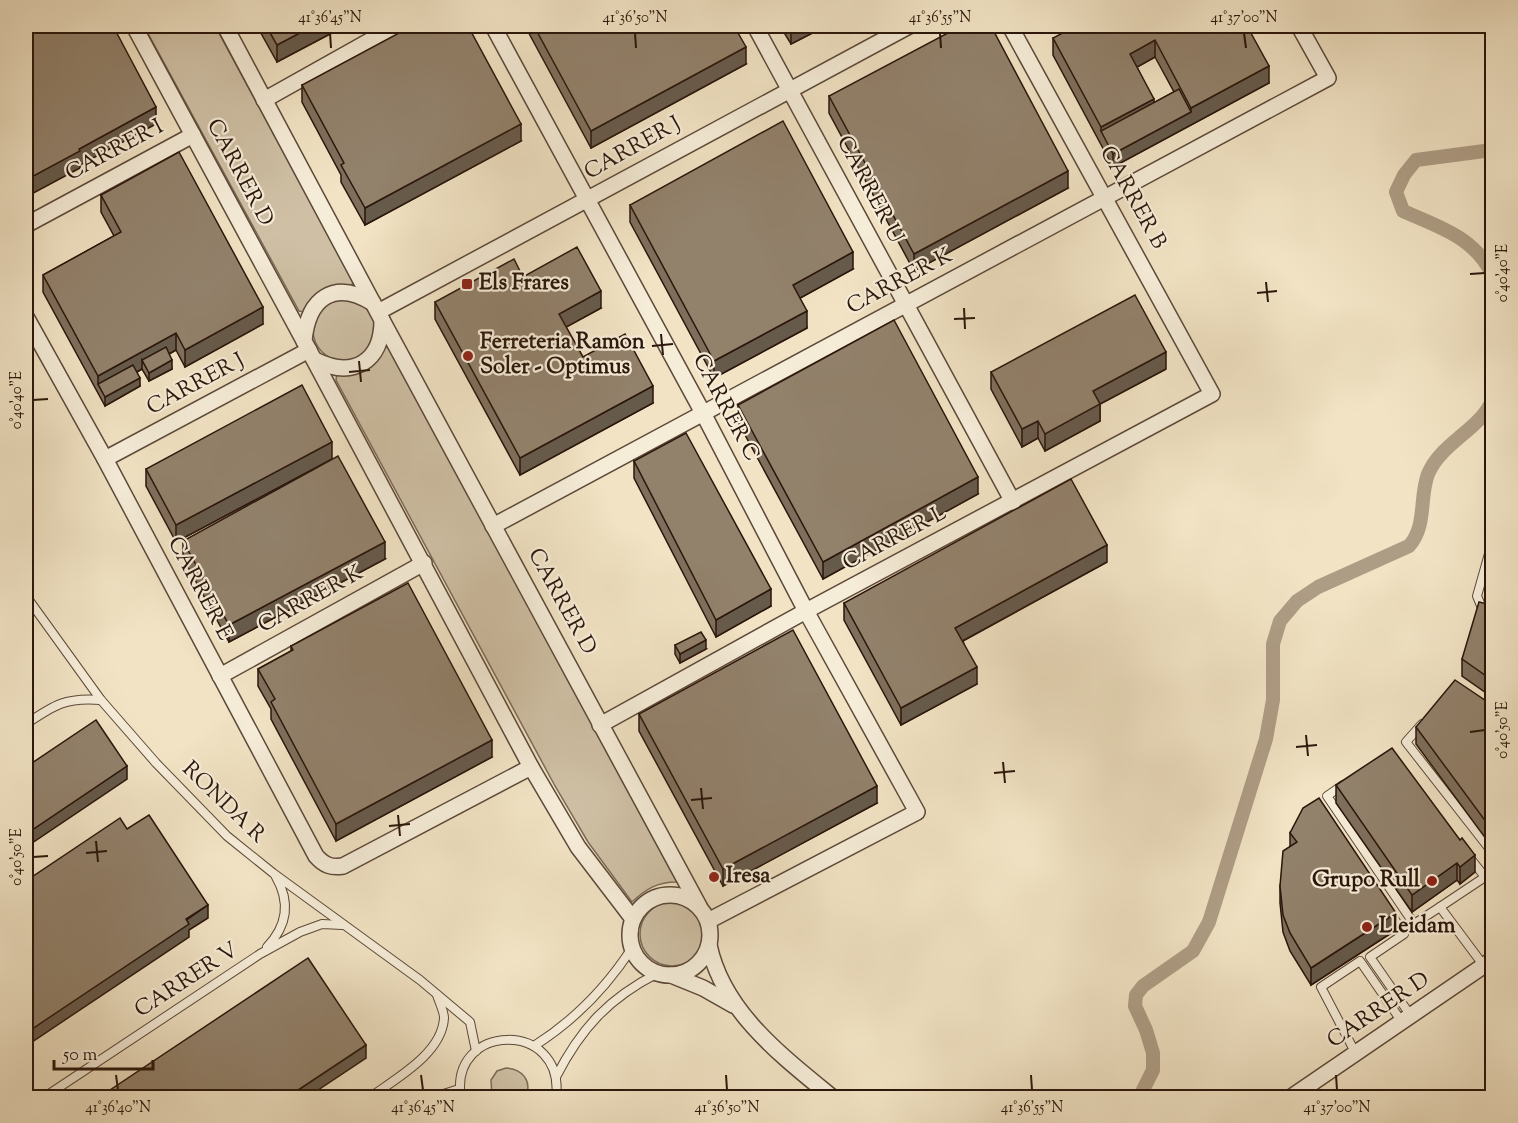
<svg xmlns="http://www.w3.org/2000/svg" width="1518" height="1123" font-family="'Sorts Mill Goudy',serif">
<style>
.green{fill:#cfc0a5;stroke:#7d6b58;stroke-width:1.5}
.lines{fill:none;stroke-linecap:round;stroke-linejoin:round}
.canal{stroke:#ae9d85;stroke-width:14}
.lane-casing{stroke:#5c4939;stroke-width:10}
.street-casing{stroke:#5c4939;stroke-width:18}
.lane{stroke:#f6edd9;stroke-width:8}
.street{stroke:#f6edd9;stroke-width:15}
.wall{fill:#7e6f5c;stroke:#2b160b;stroke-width:1.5;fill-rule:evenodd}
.shaded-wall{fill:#665a4b;stroke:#2b160b;stroke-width:1.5}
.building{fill:#92816b;stroke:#2b160b;stroke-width:1.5}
.ticks{fill:none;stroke:#2b160b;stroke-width:2}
.poi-dot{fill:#8f2418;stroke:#f6edd9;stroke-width:2}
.labels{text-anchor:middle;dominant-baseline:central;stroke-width:4.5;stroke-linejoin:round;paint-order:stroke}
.street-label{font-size:22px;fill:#2b160b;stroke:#f6edd9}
.poi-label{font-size:22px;font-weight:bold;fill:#2b160b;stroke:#f6edd9;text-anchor:start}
.neatline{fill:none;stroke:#2b160b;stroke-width:2}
.ticks-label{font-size:15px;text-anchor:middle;fill:#2b160b}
</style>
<rect width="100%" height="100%" fill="#f1e3c4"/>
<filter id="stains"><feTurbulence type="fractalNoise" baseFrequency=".00333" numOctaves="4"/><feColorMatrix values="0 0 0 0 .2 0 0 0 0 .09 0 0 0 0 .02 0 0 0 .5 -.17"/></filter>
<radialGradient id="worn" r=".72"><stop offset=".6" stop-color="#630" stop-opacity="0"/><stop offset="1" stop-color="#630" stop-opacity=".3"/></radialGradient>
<!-- green -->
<g class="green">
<path d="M144,26H215L353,280L352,286L304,312L299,311Z"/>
<circle cx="344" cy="330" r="31"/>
<path d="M386,347L389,348L677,882C657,882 646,889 632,902L588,842L555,786L336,380L337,373Z"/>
<circle cx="672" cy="934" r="32"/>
<path d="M506,1068C523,1069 532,1081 526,1097H492L491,1080L497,1071Z"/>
</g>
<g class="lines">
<!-- canal -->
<g class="canal">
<path d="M1492,150L1416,160L1404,175L1396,192L1403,211C1439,227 1474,237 1492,274"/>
<path d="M1139,1098L1153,1070V1053L1146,1030L1135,1006L1136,995L1143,986L1193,951L1209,922L1266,739L1273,700V644L1280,621L1297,601L1318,587L1409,546C1427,526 1419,498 1428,474C1441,443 1479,430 1492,401"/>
</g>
<defs>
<g id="lane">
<path d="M1492,543L1477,596L1482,608L1492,611"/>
<path d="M26,596L101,700L156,763L227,836L273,873L420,980L470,1022L476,1051"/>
<path d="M26,724C54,705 66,697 101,700"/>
<path d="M1422,724L1406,742L1492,852"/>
<path d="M1343,785L1327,796L1414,924L1440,907"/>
<path d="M1470,858L1485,877L1440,907L1484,966"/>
<path d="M1391,914L1404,934L1370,957L1411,1016"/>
<path d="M267,947C287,926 291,903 276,877"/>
<path d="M534,1046C575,1020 606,988 632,948"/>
<path d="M1356,1054L1321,987L1360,961L1402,1022"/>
<path d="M556,1077C581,1028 609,998 658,973"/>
<path d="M43,1098L260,954L300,932L322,924L342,925"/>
<path d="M369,1098C395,1079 442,1054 444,1018C444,1011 439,1002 437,995"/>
<path d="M431,1098L459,1089"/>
<path d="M461,1098C448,1022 566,1019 556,1098"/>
</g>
<g id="street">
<path d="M134,26L304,341"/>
<path d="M225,26L382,320C382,362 353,379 315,360"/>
<path d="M493,26L703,413L806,611L917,812L708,921"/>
<path d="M755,26L1013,502"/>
<path d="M264,100L396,26"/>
<path d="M26,225L193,135"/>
<path d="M373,303C334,279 308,298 304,341L531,767L578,847L633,919"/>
<path d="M378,312L909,26"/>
<path d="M26,317L105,459L316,856C324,865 331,868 343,866L531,767"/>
<path d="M382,320L699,906"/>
<path d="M105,459L309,350"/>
<path d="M493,526L1328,78L1299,26"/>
<path d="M220,676L424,563"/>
<path d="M600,725L806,611L1212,394L1010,26"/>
<circle cx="670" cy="935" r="40"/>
<path d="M709,945C723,1012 782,1056 833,1098"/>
<path d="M671,975L703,988L733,1005"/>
<path d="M1290,1098L1492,960"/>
</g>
</defs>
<!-- lane casing -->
<use href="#lane" class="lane-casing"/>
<!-- street casing -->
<use href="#street" class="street-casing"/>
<!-- lane -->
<use href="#lane" class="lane"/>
<!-- street -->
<use href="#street" class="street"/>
</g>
<!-- wall -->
<g class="wall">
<path d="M257,26H345L277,62Z"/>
<path d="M525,26H583L587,32L746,64L591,148Z"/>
<path d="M780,26H826L791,44Z"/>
<path d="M1037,26H1054L1041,33Z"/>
<path d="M1247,26L1269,83L1113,167L1053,55V38ZM1155,57L1174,92L1154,103L1137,67Z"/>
<path d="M1360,26H1376L1363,32Z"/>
<path d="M302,85L521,141L365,225L341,182V175L302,102Z"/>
<path d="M829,96L1068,188L914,271L829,113Z"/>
<path d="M101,195L263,324L185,367L176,350L169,354L172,369L149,381L142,369L137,372L140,386L105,406L43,292V275L114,236L101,212Z"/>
<path d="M630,205L853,269L800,298L807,328L714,378L630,222Z"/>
<path d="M523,277L601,308L566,327L583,357L653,403L520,475L435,319V302Z"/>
<path d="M1166,369L1100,404V421L1045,451L1038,438L1022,447L991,389V372Z"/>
<path d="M738,405L978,494L823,579L738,422Z"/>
<path d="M332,459L176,542L146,486V469Z"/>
<path d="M634,461L771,606L716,637L634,478Z"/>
<path d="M183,541L385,559L229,642L183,558Z"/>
<path d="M1492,560V595L1489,588V571Z"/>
<path d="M1107,562L963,641L977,684L901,725L844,620V603Z"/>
<path d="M1492,605V697L1462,676V659Z"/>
<path d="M675,645L706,649L680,663L675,654Z"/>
<path d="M291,646L492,757L336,841L271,719V709L258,686V669L291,651Z"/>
<path d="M1492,705V847L1416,744V727Z"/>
<path d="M639,714L877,803L723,886L639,731Z"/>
<path d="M1336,785L1475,872L1460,884L1457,880L1412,912L1336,803Z"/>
<path d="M1290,833L1396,930L1311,985L1290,951L1283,932L1280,903V886L1290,846Z"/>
</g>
<!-- shaded-wall -->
<g class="shaded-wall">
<path d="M313,26H345L277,62V45Z"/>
<path d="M794,26H826L791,44V27Z"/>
<path d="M1041,26H1054L1041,33Z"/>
<path d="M1363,26H1376L1363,32Z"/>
<path d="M1155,40V57L1130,71V54Z"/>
<path d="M746,47V64L591,148V131Z"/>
<path d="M1269,66V83L1113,167V154L1191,112V108Z"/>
<path d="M1154,99V116L1101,131V127Z"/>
<path d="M156,107V124L80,165V168L26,197V180L79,149Z"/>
<path d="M521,124V141L365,225V208Z"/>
<path d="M1068,171V188L914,271V254Z"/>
<path d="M853,252V269L793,302V285Z"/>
<path d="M601,291V308L559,331V314Z"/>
<path d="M263,307V324L185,367V350Z"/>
<path d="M807,311V328L714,378V361Z"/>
<path d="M176,333V350L146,367L142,360V369L102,391L98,384V376Z"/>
<path d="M1166,352V369L1100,404V421L1045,451V434L1093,391Z"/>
<path d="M172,360V369L149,381V373Z"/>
<path d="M140,378V386L105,406V397Z"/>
<path d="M653,386V403L520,475V458Z"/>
<path d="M1038,421V438L1022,447V429Z"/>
<path d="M332,442V459L176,542V525Z"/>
<path d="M978,477V494L823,579V562Z"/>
<path d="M385,542V559L229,642V625Z"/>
<path d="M1107,545V562L955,645V628Z"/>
<path d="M771,589V606L716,637V620Z"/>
<path d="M706,640V649L680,663V654Z"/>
<path d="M977,667V684L901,725V708Z"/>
<path d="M492,740V757L336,841V824Z"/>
<path d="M127,766V779L26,847V834Z"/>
<path d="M877,786V803L723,886V869Z"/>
<path d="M1475,855V872L1460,884V867Z"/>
<path d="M1457,863V880L1412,912V895Z"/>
<path d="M208,905V918L189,930V937L26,1046V1033Z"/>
<path d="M1396,913V930L1311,985V968Z"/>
<path d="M366,1045V1058L306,1098H286Z"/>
</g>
<!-- building -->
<g class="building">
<path d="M26,26H113L156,107L79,149L80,151L26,180Z"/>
<path d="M266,26H313L277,45Z"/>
<path d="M412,26H468L521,124L365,208L341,165L344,163L302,85Z"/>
<path d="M534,26H583L587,32L599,26H734L746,47L591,131Z"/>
<path d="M961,26H991L1068,171L914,254L829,96Z"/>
<path d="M1076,26H1247L1269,66L1191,108L1155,40L1130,54L1154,99L1101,127L1053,38Z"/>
<path d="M1179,89L1191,112L1113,154L1101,131Z"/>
<path d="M783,121L853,252L793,285L807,311L714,361L630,205Z"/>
<path d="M179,152L263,307L185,350L176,333L98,376L43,275L121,232L101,195Z"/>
<path d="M577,247L601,291L559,314L583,357L625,334L653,386L520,458L435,302L514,259L523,277Z"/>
<path d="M1135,295L1166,352L1093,391L1100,404L1045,434L1038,421L1022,429L991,372Z"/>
<path d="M894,320L978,477L823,562L738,405Z"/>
<path d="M166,347L172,360L149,373L142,360Z"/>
<path d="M133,365L140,378L105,397L98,384Z"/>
<path d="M302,385L332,442L176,525L146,469Z"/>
<path d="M686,433L771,589L716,620L634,461Z"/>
<path d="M338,456L385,542L229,625L183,541Z"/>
<path d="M1071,479L1107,545L955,628L977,667L901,708L844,603Z"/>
<path d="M1492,560V578L1489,571Z"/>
<path d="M408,583L492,740L336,824L271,702L275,699L258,669L293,650L291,646Z"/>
<path d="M1479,602L1492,605V680L1462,659Z"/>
<path d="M793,630L877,786L723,869L639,714Z"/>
<path d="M701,632L706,640L680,654L675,645Z"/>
<path d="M1455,680L1492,705V830L1416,727Z"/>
<path d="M96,720L127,766L26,834V767Z"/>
<path d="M1392,748L1460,840L1462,838L1475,855L1460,867L1457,863L1412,895L1336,785Z"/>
<path d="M1319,798L1396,913L1311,968L1290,933L1283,915L1280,886L1283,851L1297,842L1290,833L1303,808Z"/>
<path d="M149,815L208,905L186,919L189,924L26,1033V881L120,818L127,829Z"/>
<path d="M308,958L366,1045L286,1098H98Z"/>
</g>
<!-- ticks -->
<path class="ticks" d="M330,33L331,48M635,33L636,48M940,33L941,48M1244,33L1246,48M1470,274L1485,273M1266,282L1268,302M1257,293L1277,291M964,308L965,329M954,319L975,318M661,334L663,355M652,346L673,344M359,361L361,382M349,372L370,370M33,400L48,399M1470,732L1485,730M1306,735L1308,756M1296,747L1317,745M1003,762L1005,783M994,773L1015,771M701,788L703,809M691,800L712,798M398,815L400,836M389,826L410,824M96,841L98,862M86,853L107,851M33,857L48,856M116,1075L118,1090M421,1075L423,1090M726,1075L727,1090M1031,1075L1032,1090M1336,1075L1337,1090"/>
<!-- markers -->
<g class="poi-dot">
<rect x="461" y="278" width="12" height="12" rx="3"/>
<circle cx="468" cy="356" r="6"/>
<circle cx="714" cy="877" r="6"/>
<circle cx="1432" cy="881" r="6"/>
<circle cx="1367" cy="927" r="6"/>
</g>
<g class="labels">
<!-- street labels -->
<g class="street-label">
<text transform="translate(633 149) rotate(-29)">CARRER J</text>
<text transform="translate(115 151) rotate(-28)">CARRER I</text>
<text transform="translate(239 173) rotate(62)">CARRER D</text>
<text transform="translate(869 190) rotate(62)">CARRER U</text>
<text transform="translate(1132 198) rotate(61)">CARRER B</text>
<text transform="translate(900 282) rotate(-28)">CARRER K</text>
<text transform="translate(196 385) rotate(-28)">CARRER J</text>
<text transform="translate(725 408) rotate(62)">CARRER C</text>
<text transform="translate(895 539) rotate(-28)">CARRER L</text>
<text transform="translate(199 589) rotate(62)">CARRER E</text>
<text transform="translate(311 600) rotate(-29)">CARRER K</text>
<text transform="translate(561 602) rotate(61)">CARRER D</text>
<text transform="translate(223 803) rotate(44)">RONDA R</text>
<text transform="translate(187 981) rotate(-33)">CARRER V</text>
<text transform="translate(1379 1011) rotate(-34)">CARRER D</text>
</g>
<!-- poi labels -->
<g class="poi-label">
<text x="479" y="284">Els Frares</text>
<text x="480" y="343">Ferreteria Ramon<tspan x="480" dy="25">Soler - Optimus</tspan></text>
<text x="726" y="877">Iresa</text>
<text x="1420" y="881" text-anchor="end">Grupo Rull</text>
<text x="1379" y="927">Lleidam</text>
</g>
</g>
<!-- margin -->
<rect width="1518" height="1123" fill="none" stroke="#f1e3c4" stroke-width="66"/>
<!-- scale -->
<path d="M54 1060v9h99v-9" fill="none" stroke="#2b160b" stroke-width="3"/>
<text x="63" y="1060" font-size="18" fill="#2b160b" stroke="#f6edd9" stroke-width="4.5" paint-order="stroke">50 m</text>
<rect x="33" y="33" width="1452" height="1057" class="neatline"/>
<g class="ticks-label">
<text x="330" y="22">41°36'45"N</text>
<text x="635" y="22">41°36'50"N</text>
<text x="940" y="22">41°36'55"N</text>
<text x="1244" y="22">41°37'00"N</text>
<text transform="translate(1502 273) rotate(-90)" y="5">0°40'40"E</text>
<text transform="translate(16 400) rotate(-90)" y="5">0°40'40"E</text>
<text transform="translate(1502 730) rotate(-90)" y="5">0°40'50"E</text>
<text transform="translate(16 857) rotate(-90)" y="5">0°40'50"E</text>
<text x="118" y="1112">41°36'40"N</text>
<text x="423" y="1112">41°36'45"N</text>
<text x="727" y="1112">41°36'50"N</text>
<text x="1032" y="1112">41°36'55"N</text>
<text x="1337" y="1112">41°37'00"N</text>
</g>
<rect width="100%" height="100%" filter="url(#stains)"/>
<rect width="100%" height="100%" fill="url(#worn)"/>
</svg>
